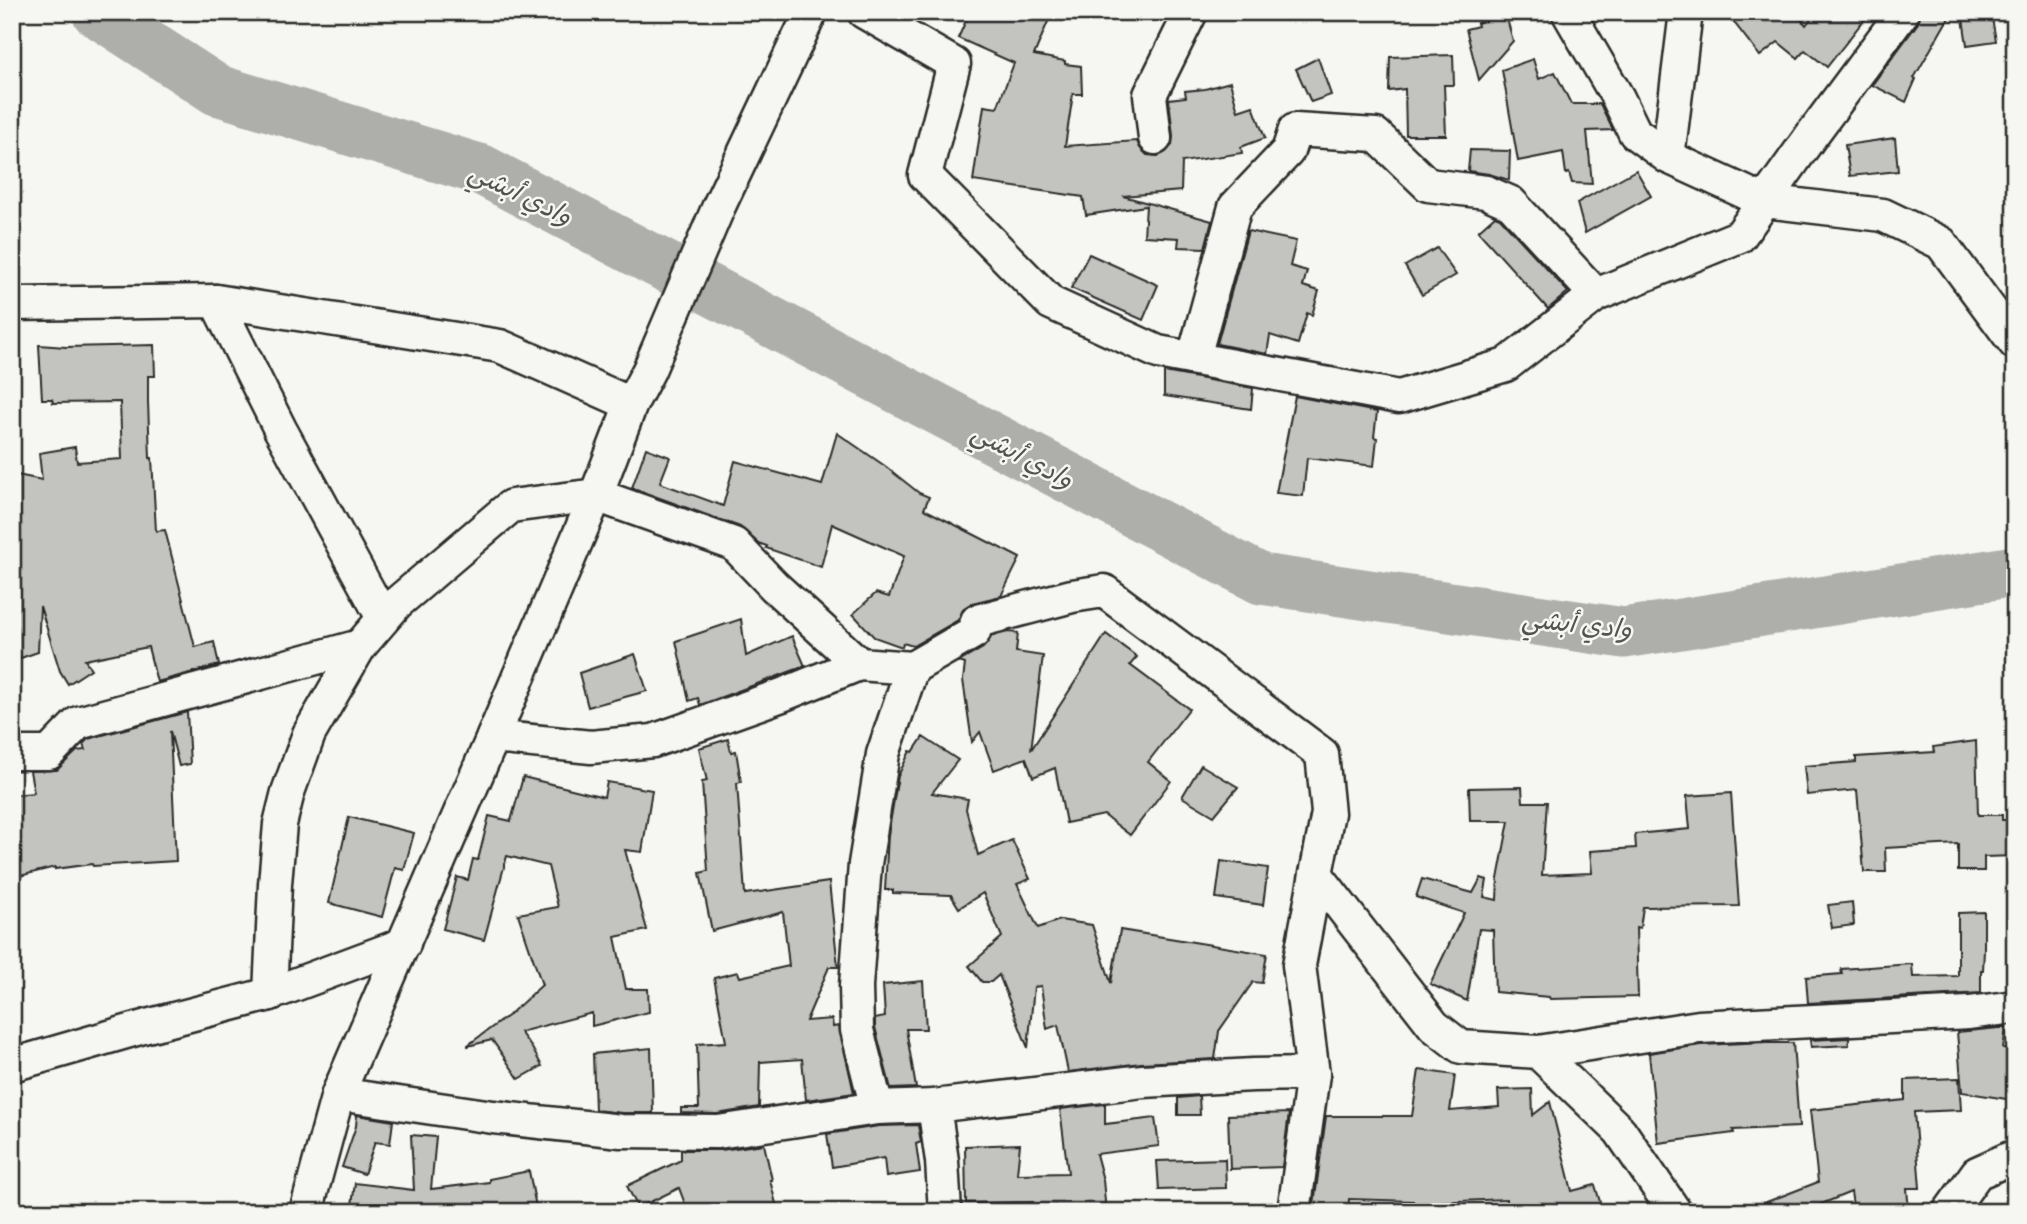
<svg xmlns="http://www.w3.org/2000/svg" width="2027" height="1224" font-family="'Patrick Hand','Playpen Sans Arabic',sans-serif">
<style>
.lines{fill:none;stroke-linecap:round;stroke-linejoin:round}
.river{stroke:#aeaeab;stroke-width:51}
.building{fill:#c3c3c0;stroke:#2b2b2b;stroke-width:2}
.street-casing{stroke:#2b2b2b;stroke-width:37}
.street{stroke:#f6f6f2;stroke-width:32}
.labels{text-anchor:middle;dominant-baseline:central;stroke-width:5;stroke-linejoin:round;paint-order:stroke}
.water-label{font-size:26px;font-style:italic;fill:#525251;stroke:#f6f6f2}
</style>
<rect width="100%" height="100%" fill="#f6f6f2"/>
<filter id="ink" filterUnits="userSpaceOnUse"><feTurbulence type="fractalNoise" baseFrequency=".0143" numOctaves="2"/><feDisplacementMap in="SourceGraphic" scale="14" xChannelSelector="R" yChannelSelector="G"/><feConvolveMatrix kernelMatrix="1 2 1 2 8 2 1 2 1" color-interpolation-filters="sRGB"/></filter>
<g filter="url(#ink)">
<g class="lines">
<!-- river -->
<path class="river" d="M97,12L217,90L482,170L1261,579L1624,633L2015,571"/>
</g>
<!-- building -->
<g class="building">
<path d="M970,12H1052L1034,55L1065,61V64L1081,66L1082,94H1073L1065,146L1137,141L1140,148L1147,155L1158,156L1166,152L1172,145L1173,136L1169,99L1186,97L1185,91L1205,89L1230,82L1238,111L1253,106L1265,138L1241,147L1242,153L1182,162L1181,191L1123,196L1212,221L1205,248L1178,247L1179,238L1144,236L1146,206L1086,215L1083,197L973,181L984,106L997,108L1014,63L958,38Z"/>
<path d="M1726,12H1795L1806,25L1816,12H1870L1827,67L1805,50L1798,58L1778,42L1760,56Z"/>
<path d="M1921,12H1952L1914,78L1916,79L1906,102L1872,85L1918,23Z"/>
<path d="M1962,12H1991L1996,41L1967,45Z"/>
<path d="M1506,15L1513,41L1479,80L1466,29L1478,26L1477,23Z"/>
<path d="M1453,55L1454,85H1444L1446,135H1406L1405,89L1389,91L1390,57Z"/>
<path d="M1318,58L1331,95L1311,102L1296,69Z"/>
<path d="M1533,59L1539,79L1555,72L1571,104H1600L1613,130L1587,131L1592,184L1572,183L1569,173L1566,174L1563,152L1518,161L1502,70Z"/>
<path d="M1895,138L1898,171L1850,176L1845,145Z"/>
<path d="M1470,150L1510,151L1509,180L1489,174L1468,171Z"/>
<path d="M1636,170L1651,196L1585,233L1577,203Z"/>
<path d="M1495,216L1500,218L1568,292L1548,309L1478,231Z"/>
<path d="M1248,231L1296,241L1290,266L1307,271L1303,286L1319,291L1312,315L1307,313L1298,344L1270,335L1267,354L1217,344Z"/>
<path d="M1437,248L1456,275L1422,295L1405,266Z"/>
<path d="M1089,254L1158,285L1143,320L1071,288Z"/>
<path d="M39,345L66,347L154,345L155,376H148V401L150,458H152L156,531L165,530L195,647L214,642L219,665L157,682L148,647L85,660L91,669L68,684L60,671L40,606L38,652L12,661V474L42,480L39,453L75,447L77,462L122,459L120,402L53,403L52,399H42Z"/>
<path d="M1164,372L1253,388L1251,409L1164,396Z"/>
<path d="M1295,396L1377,412L1374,437L1377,438L1374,466L1307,458L1303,496L1276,493Z"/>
<path d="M837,433L885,466L919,493L929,497L924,509L1020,558L1001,596L972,603L964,608L958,620L913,646L903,643L902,647L874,637L853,614L876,593L889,597L904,556L832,524L821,567L766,548L767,546L758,543L740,527L632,488L646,448L670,457L660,483L723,506L735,461L822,485Z"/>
<path d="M741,619L746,656L792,636L805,666L700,705L698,698L689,701L676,641Z"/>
<path d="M1008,632L1018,633L1016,652L1043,656L1031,750L1106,634L1137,657L1130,665L1189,709L1148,762L1171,781L1130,835L1104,815L1066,823L1055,768L1033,777L1026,758L994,770L980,732L972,742L963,680L965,664L959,662L983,648L992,636Z"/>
<path d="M635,654L647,691L588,707L579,673Z"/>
<path d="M187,712L190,764L179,766L170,731L176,861L93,866L92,864L55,869V867L12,878V795L34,793L30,771L57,770L77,751L85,750L83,744L88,739Z"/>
<path d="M923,737L958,760L932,793L968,799L966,809L978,855L1012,840L1030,879L1017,884L1038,928L1060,920L1092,925L1111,983L1120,930L1267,954L1262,983L1253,982L1219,1031L1215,1059L1141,1063L1068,1072L1058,1025L1047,1029L1041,986L1034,987L1028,1048L999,975L991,982H982L969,966L1002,937L983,893L959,908L951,895L893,893V890H885L888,835L898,776L910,751L913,752Z"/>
<path d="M728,739L731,752L736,751L741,782L737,783L745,894L829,882L838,967H829L806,1021L832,1019L833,1027L839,1026L854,1093L806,1100L802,1059L760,1062L759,1107L717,1114L681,1113V1108H699L697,1044L726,1042L714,978L738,972L740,977L789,966L783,912L712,931L700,873L708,871L702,782L707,781L699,748Z"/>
<path d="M1976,741L1978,815H2002V820H2015V856L1984,857V871H1958V844L1885,848L1886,872H1864L1857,790L1807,795L1804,766L1856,762V757L1934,752L1933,747Z"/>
<path d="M1201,765L1238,787L1214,816L1182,797Z"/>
<path d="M523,777L604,797L607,782L652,790L642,852L625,850L647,930L615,937L626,989H648L649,1012L592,1026V1013L520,1032L532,1048L542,1066L519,1079L492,1040L468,1046V1045L510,1014L542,985L518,914L558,907L548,866L507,856L484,940L443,929L457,877L468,880L473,859L478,860L489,816L511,821Z"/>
<path d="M1522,787L1523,802H1547L1542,875L1592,873L1590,851L1636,848L1635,834L1690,829L1687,796L1731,793L1739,906L1643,907L1640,928L1636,927L1638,997L1550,999L1549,997L1495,992L1493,930L1479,929L1467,1001L1430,984L1464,913L1416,897L1422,879L1473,893L1481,878L1487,880L1484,897L1497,900L1498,879L1509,821H1470L1469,788Z"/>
<path d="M349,817L414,833L404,870L395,868L382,917L329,903Z"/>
<path d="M1221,861L1268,868L1263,905L1216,898Z"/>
<path d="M1852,902L1854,925L1832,928L1828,905Z"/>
<path d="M1984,912V950L1983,970H1981V993L1808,1003L1806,977L1842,974L1841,969L1912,964L1913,977L1958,976V913Z"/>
<path d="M923,981L926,1029H906L916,1088L891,1089L875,1027V1019L885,1017L883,985Z"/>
<path d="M1999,1028H2006L2003,1049L2015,1051L2013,1100L1962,1092L1957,1032Z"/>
<path d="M1849,1038V1045L1811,1047L1810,1040Z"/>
<path d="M1766,1042V1043H1793L1799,1127L1733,1130L1734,1133L1658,1143L1649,1053L1701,1045Z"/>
<path d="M651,1048L653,1113H622L595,1110L593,1054Z"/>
<path d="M1419,1070L1455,1075L1450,1111L1499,1107L1498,1090L1532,1089L1533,1115L1550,1102L1572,1191L1595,1185L1603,1212H1506V1199L1436,1202V1212H1414L1413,1201L1349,1199L1348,1212H1313L1326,1116H1412Z"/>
<path d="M1959,1078L1961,1110L1914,1112L1920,1188H1907L1909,1212H1854L1851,1192L1802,1212H1746V1210L1818,1182L1810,1110L1905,1100V1080Z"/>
<path d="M1199,1096L1200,1115H1178V1098Z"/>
<path d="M1105,1104V1124L1155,1118L1159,1146L1096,1154L1103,1180L1106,1212H1055V1206L1034,1209L1033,1202L966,1203L965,1146L1020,1144L1017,1174L1068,1173L1060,1109Z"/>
<path d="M1289,1113L1282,1167L1230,1169L1228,1115Z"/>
<path d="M357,1115L393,1121L390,1144L375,1142L364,1174L342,1167L356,1126Z"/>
<path d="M918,1125L921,1142L916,1144L920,1172L886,1177L884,1158L832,1167L827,1134L879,1126Z"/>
<path d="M411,1135L436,1137L431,1189L489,1182V1179L529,1171L537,1212H370L371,1207L352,1205L355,1183L414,1190Z"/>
<path d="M764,1144L772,1180H770L778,1212H688L679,1188L638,1208L627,1186L681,1160V1150H721Z"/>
<path d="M1225,1159L1226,1188L1159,1190L1157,1161Z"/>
</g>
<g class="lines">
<defs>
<g id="street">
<path d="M811,12L719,206L649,370L631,404L596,495L734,544L774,586L859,664L912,668L974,632L977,621L1072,596L1104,591L1322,754L1328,813L1316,874L1434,1026L1461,1047L1538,1052L1620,1131L1675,1212"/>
<path d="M864,12L954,64L925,175L1051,303L1158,352L1399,397L1506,365L1596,295L1740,236L1811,136L1903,12"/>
<path d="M1568,12L1618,98L1635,133L1668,157L1764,201L1883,215L1941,243L2015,343"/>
<path d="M1155,138L1150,95L1191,12"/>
<path d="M1668,157L1686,12"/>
<path d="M216,301L280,429L383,618"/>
<path d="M12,304L216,301L500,346L631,404"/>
<path d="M1194,357L1235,207L1288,151L1295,130L1376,135L1428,185L1486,192L1511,203L1596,295"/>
<path d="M596,495L493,737L591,747L653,741L782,695L859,664"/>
<path d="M912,668L883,754L865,864L856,986L857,1030L877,1108L934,1106"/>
<path d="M493,737L338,1094L493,1117L621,1131L718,1132L877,1108"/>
<path d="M12,753H49L78,723L360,646"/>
<path d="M270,994L275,884L280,824L288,792L309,734L360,646L397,603L511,506L596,495"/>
<path d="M1538,1052L1699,1027L1969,1013L2015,1007"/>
<path d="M12,1065L147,1026L270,994L404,944"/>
<path d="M306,1212L338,1094"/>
<path d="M945,1212L942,1161L934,1106L1143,1081L1253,1075L1313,1074"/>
<path d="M1294,1212L1313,1074L1299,965L1316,874"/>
<path d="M1949,1212L1977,1173L2015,1156"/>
</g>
</defs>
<!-- street casing -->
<use href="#street" class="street-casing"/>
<!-- street -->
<use href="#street" class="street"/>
</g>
</g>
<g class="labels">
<!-- water labels -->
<g class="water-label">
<text transform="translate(521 193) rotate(26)">وادي أبشي</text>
<text transform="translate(1023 455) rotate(28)">وادي أبشي</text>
<text transform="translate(1577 623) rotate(6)">وادي أبشي</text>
</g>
</g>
<!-- margin -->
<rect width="2027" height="1224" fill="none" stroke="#f6f6f2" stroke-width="42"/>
<rect x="21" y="21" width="1985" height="1182" fill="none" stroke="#2b2b2b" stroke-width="2.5" filter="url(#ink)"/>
</svg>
